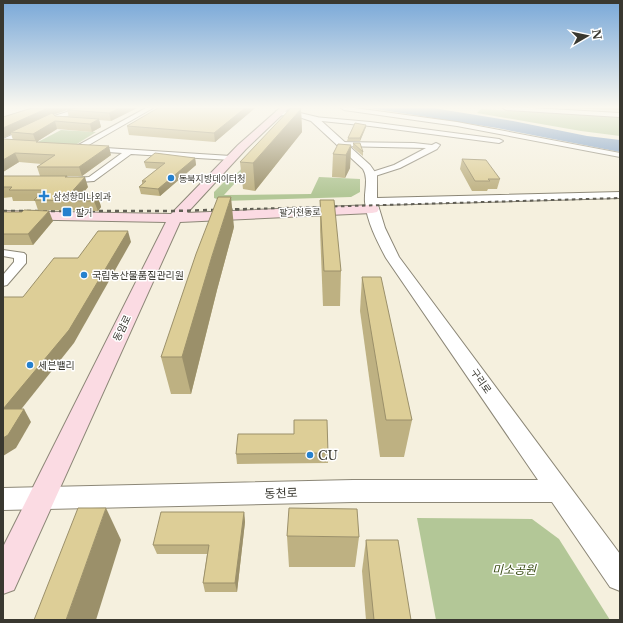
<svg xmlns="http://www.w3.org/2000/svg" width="623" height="623" font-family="'Libre Baskerville','Noto Sans KR',serif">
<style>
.green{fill:#b3c797}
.water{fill:#7396c0}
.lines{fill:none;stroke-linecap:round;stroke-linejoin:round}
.minor-casing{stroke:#8c8777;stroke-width:2}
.tertiary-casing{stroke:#8c8777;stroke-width:2}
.secondary-casing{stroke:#8c8777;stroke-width:2}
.minor{fill:#fff;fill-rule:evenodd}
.tertiary{fill:#fff;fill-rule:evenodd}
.secondary{fill:#fbdbe3;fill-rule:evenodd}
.rail-far1{stroke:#615f55;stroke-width:2;stroke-dasharray:3.5 3.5;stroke-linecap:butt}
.rail{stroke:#615f55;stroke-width:2.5;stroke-dasharray:4 4;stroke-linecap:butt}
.wall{fill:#beb182;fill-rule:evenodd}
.shaded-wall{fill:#9b906a}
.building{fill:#ddce97;stroke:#9b906a}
.poi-dot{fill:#2581ce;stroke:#fff;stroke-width:1.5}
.labels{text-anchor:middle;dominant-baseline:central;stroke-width:3;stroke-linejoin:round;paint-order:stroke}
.far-poi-label{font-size:9px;fill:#393830;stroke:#fff;text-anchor:start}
.far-street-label{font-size:9px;fill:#393830;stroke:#fff}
.poi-label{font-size:10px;fill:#393830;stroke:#fff;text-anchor:start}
.street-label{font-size:10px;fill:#393830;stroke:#fff}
.near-poi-label{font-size:12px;fill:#393830;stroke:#fff;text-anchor:start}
.near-street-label{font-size:12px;fill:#393830;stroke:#fff}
.near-park-label{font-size:12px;font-style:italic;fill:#3c4f17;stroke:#fff}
</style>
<rect width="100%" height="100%" fill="#f5f0de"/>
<!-- green -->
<g class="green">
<path d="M481,109L620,117V136L581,131L477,113Z"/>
<path d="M296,117L224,195L311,194L319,177L360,179V192L351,197L223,201L214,198V192L227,179L234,176Z"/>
<path d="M61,130L96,132L77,144L69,145L36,143Z"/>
<path d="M417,518L532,519L559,539L610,620H436Z"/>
</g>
<!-- water -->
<path class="water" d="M369,108H433L513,121L587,136L620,140V152L497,128Z"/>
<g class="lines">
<defs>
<g id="minor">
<path d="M94,108H108L105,110L71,115L52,120L3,144V139L48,118L70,111Z"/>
<path d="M146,108H153L80,150H77L73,148Z"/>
<path d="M341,108H355L457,122L620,153V157L457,126L344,110Z"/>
<path d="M503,108H532L620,113V117L506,110Z"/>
<path d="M314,117L370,122L499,139L503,141L499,143L370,126L312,120L311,119Z"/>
<path d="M337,142L414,143L432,145L436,143L440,145L437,149L400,168L372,177H369L368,175L369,173L394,165L426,148L340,146L336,144Z"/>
<path d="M90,147L231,156L235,158L231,160L131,154L94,181L66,183L65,181L66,179L89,177L122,153L93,151H90Z"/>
<path d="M3,250L24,253L26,255V263L7,285L3,286V275L14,262V258L3,256Z"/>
</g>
<path id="tertiary" d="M276,111L296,112L317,117L370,165L377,175V198L620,192V198L378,205L385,228L399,257L620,554V591L610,587L552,502H353L3,510V488L353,480H538L386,258C377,241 367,222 365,202C364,191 369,179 363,169L311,121L296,116L276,115Z"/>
<path id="secondary" d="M280,108H289L246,149L187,213L372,205L377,206L379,209L377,212L372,213L180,222L14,590L3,594V547L166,222L3,219V211L171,214L238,145Z"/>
</defs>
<!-- minor casing -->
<use href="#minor" class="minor-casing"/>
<!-- tertiary casing -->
<use href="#tertiary" class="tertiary-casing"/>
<!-- secondary casing -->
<use href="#secondary" class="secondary-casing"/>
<!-- minor -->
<use href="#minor" class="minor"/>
<!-- tertiary -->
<use href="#tertiary" class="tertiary"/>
<!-- secondary -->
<use href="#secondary" class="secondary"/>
<!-- rail-far1 -->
<path class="rail-far1" d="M215,210L620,198"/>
<!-- rail -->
<path class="rail" d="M3,211H173L249,209"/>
</g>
<!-- wall -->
<g class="wall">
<path d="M32,108H137L111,121L99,120L101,127L92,132L57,129L38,141V142L111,155L82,176H67L68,177L88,187L81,196H98L101,207L98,211L38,210L35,201H13L12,197L3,198V176H40L37,167L42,164L19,162L3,172V139L13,140L11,134L3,138V117ZM67,110L69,117L55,116L54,114Z"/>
<path d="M158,108H255L215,142L129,135L127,126Z"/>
<path d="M559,108H620V110Z"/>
<path d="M301,109L302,132L255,191L243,189L240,162Z"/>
<path d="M366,125V127L360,141H347L348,138Z"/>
<path d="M353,143L363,152V156L353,148Z"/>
<path d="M351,145L350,168L345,178L332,177L333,154Z"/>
<path d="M195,158L196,165L160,196L141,194L139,187L142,184V181L157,169L146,168L144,162Z"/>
<path d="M462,159L500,179L497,189H488L487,191H472L460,169Z"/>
<path d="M320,200L341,271L340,306H323L320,230Z"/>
<path d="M3,212L53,221L33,245H3Z"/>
<path d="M234,227L217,290L191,394H171L161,357Z"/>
<path d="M362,277L412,420L404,457H380L360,311Z"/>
<path d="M328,453V463L237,464L236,454Z"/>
<path d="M244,512L245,522L237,592H205L203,583L207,554H157L153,545Z"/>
<path d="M287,536L359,537L355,567H289Z"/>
<path d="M366,540L411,620H366L362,571Z"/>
</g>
<!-- shaded-wall -->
<g class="shaded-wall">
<path d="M48,108H92L67,110L47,117L11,132V134L3,138V128Z"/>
<path d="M120,108H137L111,121L109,113Z"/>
<path d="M245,108H255L215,142L214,133Z"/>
<path d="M301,109L302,132L255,191L253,163Z"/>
<path d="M99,119L101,127L92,132L90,124Z"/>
<path d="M55,121L57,129L38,141L41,150L36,142L33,134Z"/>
<path d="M366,125V127L360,141V138Z"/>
<path d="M351,145L350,168L345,178L346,155Z"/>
<path d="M109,146L111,155L82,176L79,167Z"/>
<path d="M15,153L19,162L3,172V160Z"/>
<path d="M195,158L196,165L160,196L158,189Z"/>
<path d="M85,177L88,187L77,200L68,196Z"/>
<path d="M98,196L101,207L98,211L94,201Z"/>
<path d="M231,197L234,227L217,290L191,394L182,357L212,256Z"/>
<path d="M49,211L53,221L33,245L28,234Z"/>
<path d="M128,231L131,242L74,343L11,422L3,409Z"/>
<path d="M24,409L31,422L16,448L3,456V438Z"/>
<path d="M106,508L121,540L96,620H66Z"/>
<path d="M244,512L245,522L237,592L235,583Z"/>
</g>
<!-- building -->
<g class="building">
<path d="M32,108H48L3,128V117Z"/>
<path d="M76,108H120L109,113L67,110Z"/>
<path d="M158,108H245L214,133L127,126Z"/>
<path d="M291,108H300L301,109L253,163L240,162Z"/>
<path d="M52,113L55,116L99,119L90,124L55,121L33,134L11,132Z"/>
<path d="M355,123L366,125L360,138H348Z"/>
<path d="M3,139L38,141L36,142L109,146L79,167H37L55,155L15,153L3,160Z"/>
<path d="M353,143H360L363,152Z"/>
<path d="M338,144L351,145L346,155L333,154Z"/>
<path d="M155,153L195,158L158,189L139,187L146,181H142L165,163L144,162Z"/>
<path d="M462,159L486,160L500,179H488L490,181H475Z"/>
<path d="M3,176H67L65,177H85L68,196H98L94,201L34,200L44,190H9L12,187H3Z"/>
<path d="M218,197H231L212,256L182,357H161L196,254Z"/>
<path d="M320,200H334L341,271H324Z"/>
<path d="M24,210L49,211L28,234H3V212H22Z"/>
<path d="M98,231H128L69,330L3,409H24L8,435L3,438V376L4,375H3V297H23L54,258H78Z"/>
<path d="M362,277H381L412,420H386Z"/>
<path d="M294,420H327L328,453L236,454L238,434H294Z"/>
<path d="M78,508H106L66,620H34Z"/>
<path d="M289,508L357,509L359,537L287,536Z"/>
<path d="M161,512H244L235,583H203L209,545H153Z"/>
<path d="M366,540H398L411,620H374Z"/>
</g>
<!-- sky -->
<linearGradient id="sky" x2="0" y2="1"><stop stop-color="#79a8d8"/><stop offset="0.55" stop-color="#faf8f0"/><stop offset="1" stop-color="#faf8f0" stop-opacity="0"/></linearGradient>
<rect width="623" height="195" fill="url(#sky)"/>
<!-- markers -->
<g class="poi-dot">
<circle cx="171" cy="178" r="4"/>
<path d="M42 190h4v4h4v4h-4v4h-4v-4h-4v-4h4z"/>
<rect x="62" y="207" width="10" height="10" rx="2"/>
<circle cx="84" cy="275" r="4"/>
<circle cx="30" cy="365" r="4"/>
<circle cx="310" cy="455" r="4"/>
</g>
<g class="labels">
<!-- far-poi labels -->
<g class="far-poi-label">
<text x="179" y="178">동북지방데이터청</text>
<text x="53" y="196">삼성항미나외과</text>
<text x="76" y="212">팔거</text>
</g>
<!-- far-street labels -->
<g class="far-street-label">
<text transform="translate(300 212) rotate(-2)">팔거천동로</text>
</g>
<!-- poi labels -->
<g class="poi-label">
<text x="92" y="275">국립농산물품질관리원</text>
<text x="38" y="365">세븐밸리</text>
</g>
<!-- street labels -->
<g class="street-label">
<text transform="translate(122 328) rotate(-64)">동암로</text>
<text transform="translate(481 381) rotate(55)">구리로</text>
</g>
<!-- near-poi labels -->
<g class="near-poi-label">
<text x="318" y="455">CU</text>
</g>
<!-- near-street labels -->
<g class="near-street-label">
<text transform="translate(281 493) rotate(-2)">동천로</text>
</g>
<!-- near-park labels -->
<g class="near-park-label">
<text x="514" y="569">미소공원</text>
</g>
</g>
<!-- border -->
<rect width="623" height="623" fill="none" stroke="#393830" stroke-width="8"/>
<!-- north arrow -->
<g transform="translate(587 36) rotate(81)" stroke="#ffffff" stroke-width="3" paint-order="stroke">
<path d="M0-3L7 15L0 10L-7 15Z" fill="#393830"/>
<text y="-6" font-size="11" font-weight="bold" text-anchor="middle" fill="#393830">N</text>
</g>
</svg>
